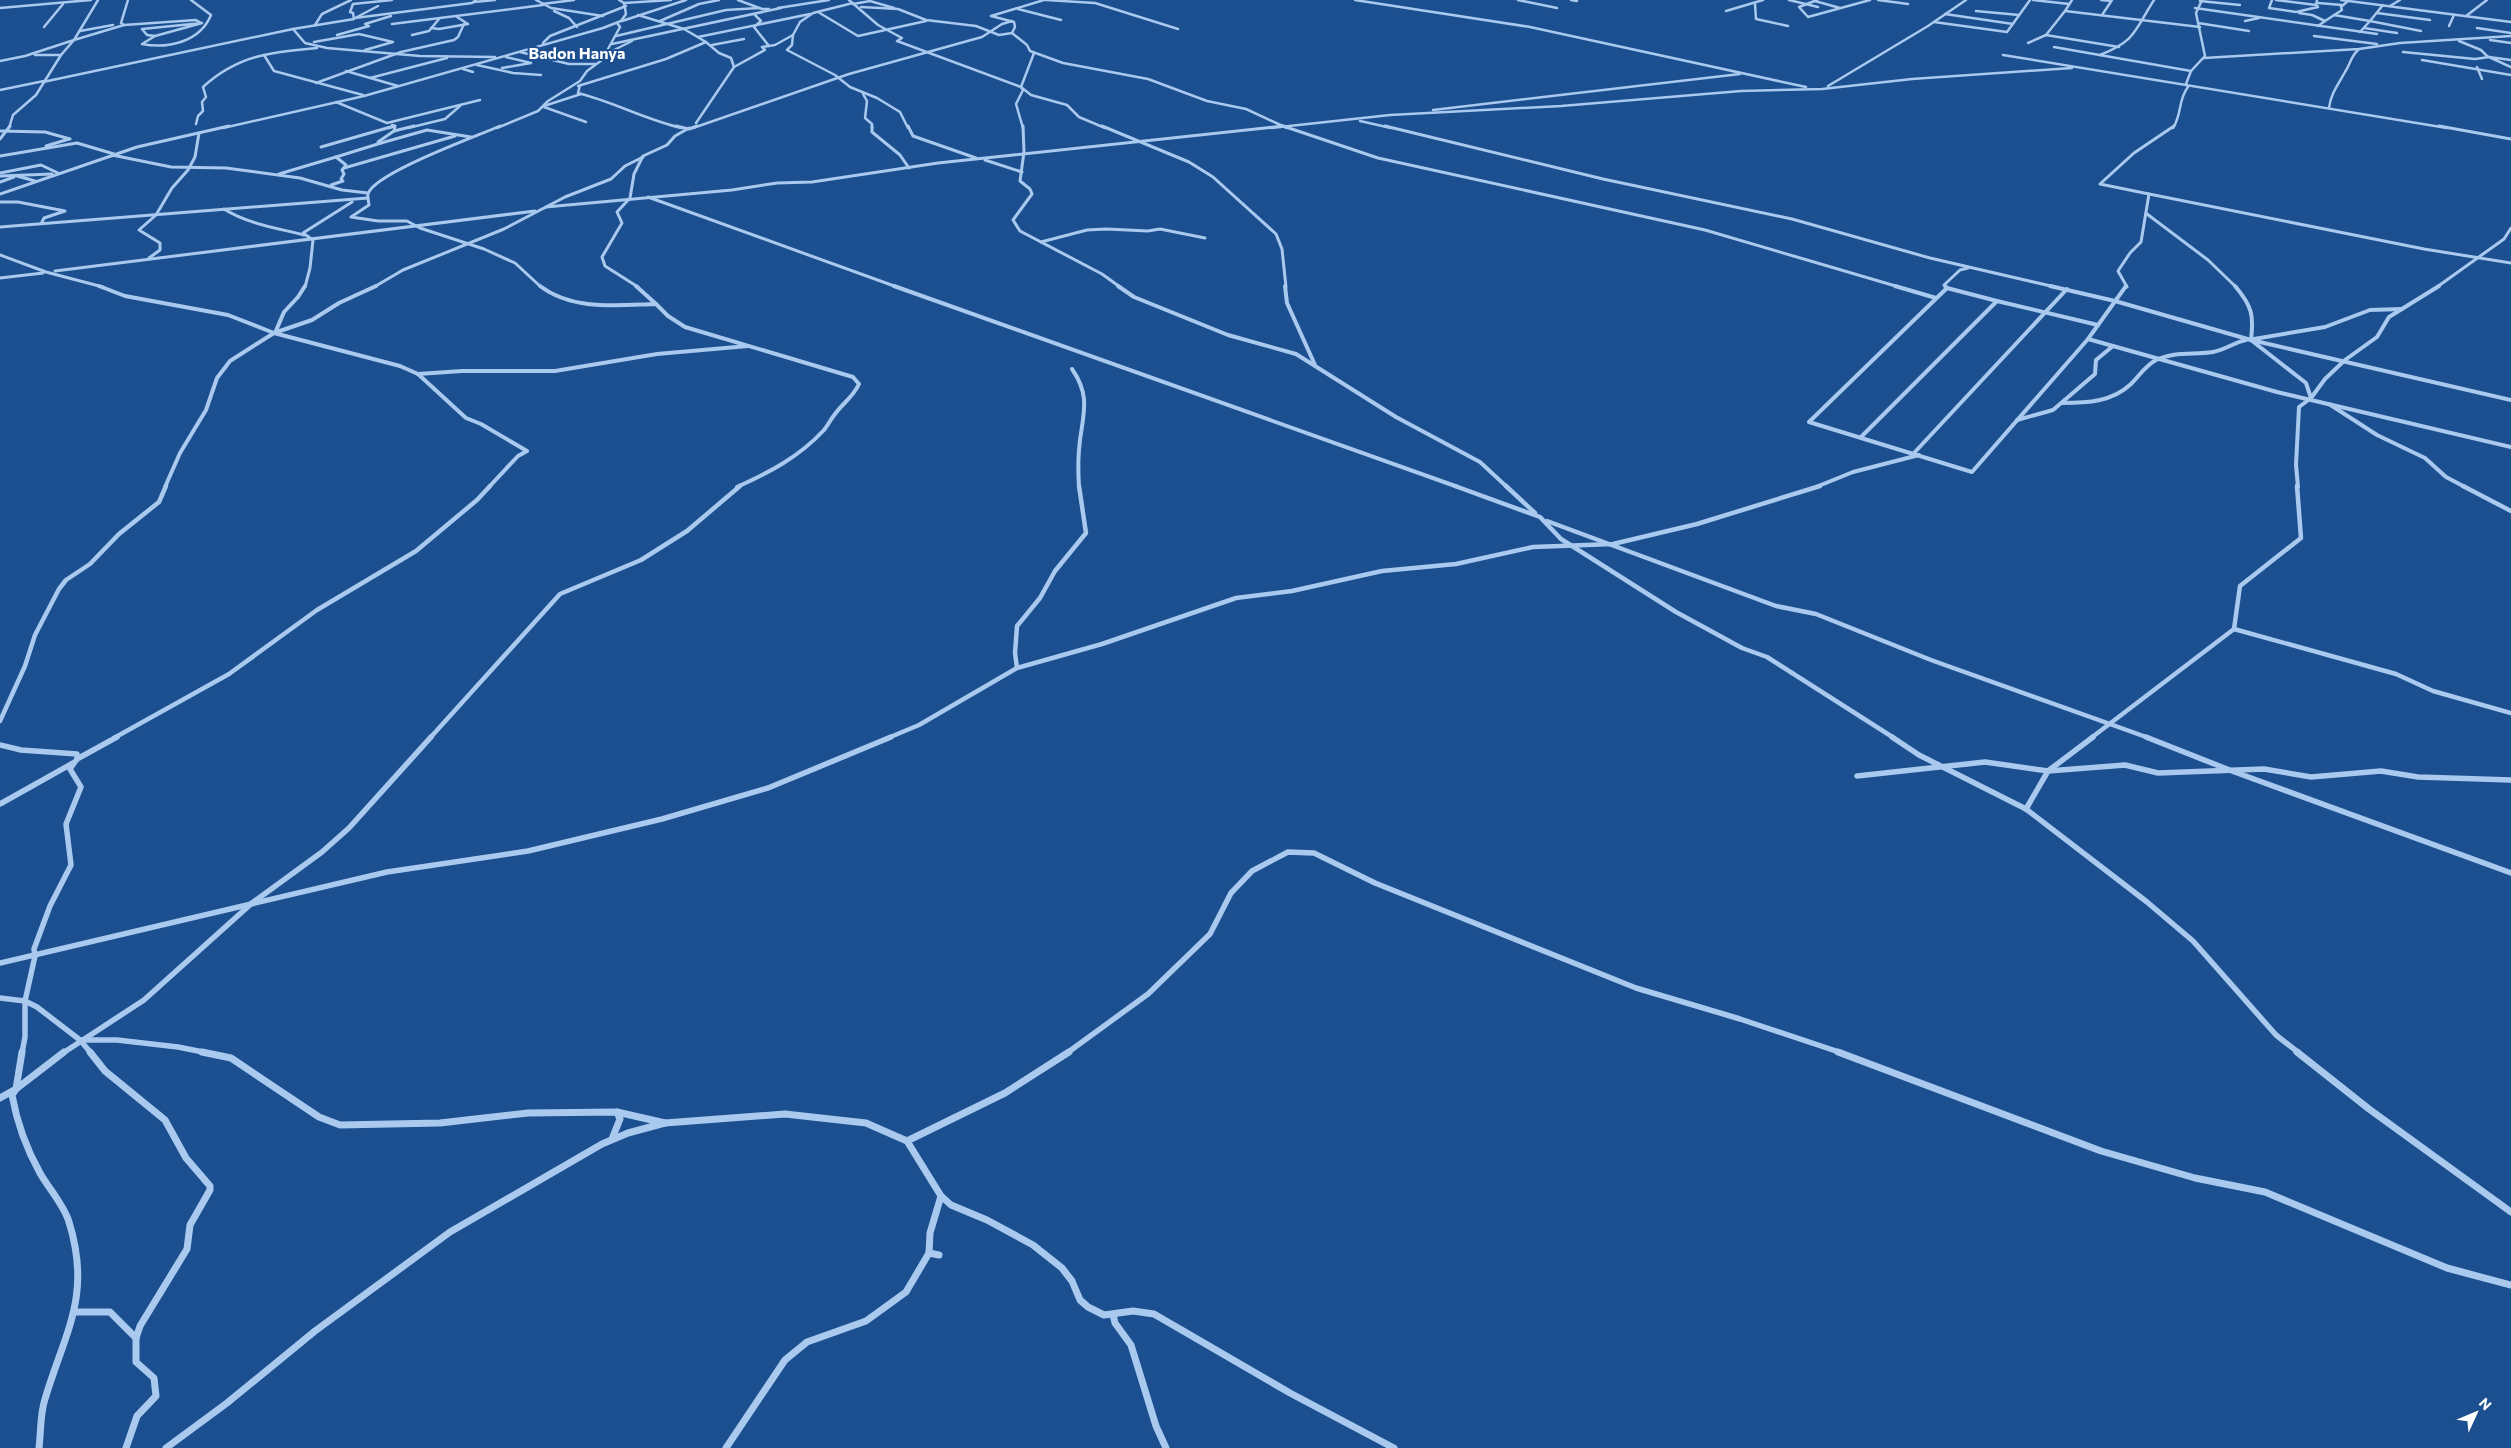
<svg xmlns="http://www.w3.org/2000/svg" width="2511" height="1448" font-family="Commissioner,sans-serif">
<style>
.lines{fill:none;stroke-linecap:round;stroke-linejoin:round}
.minor-far5{stroke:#a9c9ee;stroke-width:2.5}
.minor-far4{stroke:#a9c9ee;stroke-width:3}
.minor-far3{stroke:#a9c9ee;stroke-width:4}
.minor-far2{stroke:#a9c9ee;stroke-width:4.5}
.minor-far1{stroke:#a9c9ee;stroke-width:5.5}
.minor{stroke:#a9c9ee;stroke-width:7}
.labels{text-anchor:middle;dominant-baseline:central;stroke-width:4;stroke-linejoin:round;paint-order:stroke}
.far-quarter-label{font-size:16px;font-weight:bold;fill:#fff;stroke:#1b4f8f}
</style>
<rect width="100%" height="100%" fill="#1b4f8f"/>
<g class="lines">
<!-- minor-far5 -->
<g class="minor-far5">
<path d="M392,0L353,4L350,12L353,13L354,19L293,29L305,43L327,48L420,56L495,57"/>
<path d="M536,0L551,8L603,16"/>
<path d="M738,0L762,9H769"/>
<path d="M849,0L878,25L902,38L897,41L1021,87L1031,95L1067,105L1079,117L1105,128"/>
<path d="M1044,0L991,16L1014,22L1015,27L1012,33L1027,45L1030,51L1063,63L1148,79L1207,101L1246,109L1287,128"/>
<path d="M1046,0L1095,3L1178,29"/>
<path d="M1355,0L1530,27L1806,87"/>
<path d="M1518,0L1557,8"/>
<path d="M1571,0L1577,1"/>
<path d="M1789,0L1818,7"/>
<path d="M1817,0L1799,7L1808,17L1870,0"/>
<path d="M1878,0L1908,4"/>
<path d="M2033,0L2069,4"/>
<path d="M2072,0L2065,11L2200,27"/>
<path d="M2101,0L2111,1"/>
<path d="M2272,0L2269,8L2296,12L2318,7L2316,5"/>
<path d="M2276,0L2316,5L2317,0"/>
<path d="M2341,0L2511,22"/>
<path d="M1815,1L1840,8"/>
<path d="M2200,1L2240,5"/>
<path d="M474,2L495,0"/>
<path d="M624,3L671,0"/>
<path d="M2318,3L2342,5"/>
<path d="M542,4L574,0"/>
<path d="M853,4L870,1L894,8"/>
<path d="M1755,4L1756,19L1788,26"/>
<path d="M2390,6L2400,0"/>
<path d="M861,7L898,9L926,20L976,26L999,35L1012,33"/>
<path d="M0,8L91,0"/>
<path d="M778,8L829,0"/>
<path d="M2195,8L2377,34"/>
<path d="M1018,9L1061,20"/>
<path d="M554,11L569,18L577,27"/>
<path d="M1726,11L1763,0"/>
<path d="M1976,11L2019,15"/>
<path d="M818,12L858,36L926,21"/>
<path d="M2299,13L2312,15L2325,21L2318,26"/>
<path d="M2377,13L2430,20"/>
<path d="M1945,14L2013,24"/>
<path d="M755,15L761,21L754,27L769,46"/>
<path d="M2102,15L2112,0"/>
<path d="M2334,15L2370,21L2383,5"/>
<path d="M2466,16L2487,0"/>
<path d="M357,17L378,6"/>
<path d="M355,18L472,3L476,0"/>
<path d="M622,21L686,0"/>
<path d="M660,21L699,4L719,0"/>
<path d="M2245,21L2259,18"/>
<path d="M2325,21L2342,10L2341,7L2348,1"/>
<path d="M1934,22L2007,32L2030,0"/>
<path d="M202,23L155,36L147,35L142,29Z"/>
<path d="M2198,23L2249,31"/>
<path d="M392,24L543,5"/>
<path d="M124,25L196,20L201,23"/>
<path d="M315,25L322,14L351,0"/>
<path d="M2449,26L2454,15"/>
<path d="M44,27L63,4"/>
<path d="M431,28L439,29L468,24L457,17"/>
<path d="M2364,28L2397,33"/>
<path d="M2477,28L2511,33"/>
<path d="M80,31L113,25"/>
<path d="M2360,32L2370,21L2421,31"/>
<path d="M337,35L369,26L365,24L391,16"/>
<path d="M412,35L429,31L439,19"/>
<path d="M793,35L792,45L787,50L835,75L850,87L877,98L900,112L908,128"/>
<path d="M2046,35L2119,47"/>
<path d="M155,36L142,44C168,49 200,42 211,15L191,0"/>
<path d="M616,36L726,10L759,8"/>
<path d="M2314,36L2377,44"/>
<path d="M698,37L810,14"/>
<path d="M2490,40L2511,43"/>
<path d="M2459,41L2481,50L2488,57"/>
<path d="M314,42L359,34L393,42L365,50"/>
<path d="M706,42L719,53L731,58L734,67"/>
<path d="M543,43L550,36L626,6"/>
<path d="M2028,43L2046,35L2065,11"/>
<path d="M612,44L781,8"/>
<path d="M712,45L744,39"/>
<path d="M2054,47L2191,71"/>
<path d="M520,52L569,64H595"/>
<path d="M2403,52L2475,59L2489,57"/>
<path d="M606,54L632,41"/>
<path d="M35,55H61"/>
<path d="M264,55L274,71L363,95"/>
<path d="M2003,55L2447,128"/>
<path d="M2100,55C2137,40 2134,31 2154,0"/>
<path d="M2204,58L2359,49L2400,43L2511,36"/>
<path d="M2422,60L2511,75"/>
<path d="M2511,60L2489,57L2511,67"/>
<path d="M0,61L25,56L74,40L98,0"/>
<path d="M477,65L513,73L541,75"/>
<path d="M2477,67L2482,79"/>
<path d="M502,68L531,63L506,57"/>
<path d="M463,69L473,72"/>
<path d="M346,71L398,86"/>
<path d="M370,78L447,58"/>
<path d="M43,82L293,29"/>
<path d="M316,83L401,52L454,40L458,37L464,24"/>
<path d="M580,85L578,93C614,102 646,120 682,128"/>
<path d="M578,86L666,59L706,42L684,29L638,15"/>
<path d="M1828,86L1928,26L1966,0"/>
<path d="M0,90L44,81"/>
<path d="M863,94L867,101L865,118L872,124V128"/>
<path d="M336,102L387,123L480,100"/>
<path d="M544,106L581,94"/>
<path d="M544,107L586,122"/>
<path d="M2329,108C2331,93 2338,85 2345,72C2351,63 2350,57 2359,49"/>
<path d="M1433,110L1740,74"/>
<path d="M1360,121L1391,128"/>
<path d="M696,123L734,67L765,50L762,47L775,45L793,35L800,22L813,13L853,3"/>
<path d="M196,124L198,116L203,111L202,102L206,97L203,87C238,55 271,52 317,48"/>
<path d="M9,128L13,115L36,95L61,55L74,40L124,25L121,23L128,0"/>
<path d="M223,128L364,96L603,28L621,21L626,14L624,3L619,0"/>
<path d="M389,128L395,126L392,125"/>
<path d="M408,128L445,119L460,106"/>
<path d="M497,128L538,111L548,101L580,81L587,71L602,60L620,27L617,23"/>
<path d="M693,128L849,74L982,37L1002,24L1012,21"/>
<path d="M1023,128L1016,104L1023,90L1021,87L1034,53"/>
<path d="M1271,128L1390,115L1561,106L1741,91L1822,89L1912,79L2072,68"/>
<path d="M2173,128C2182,115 2178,99 2188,87L2186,84L2191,71L2205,56L2196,13L2202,0"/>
</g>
<!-- minor-far4 -->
<g class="minor-far4">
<path d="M500,126C478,136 374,173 368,194C367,197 369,202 369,205L351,217L378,221H407L420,228L484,249L515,263L541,287"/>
<path d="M676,126L689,129L697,126"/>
<path d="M872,126V132L900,155L909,168"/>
<path d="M908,126L913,136L976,158"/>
<path d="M1023,126L1024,152L1020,181L1030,189L1032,194L1013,220L1020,231L1102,274L1120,287"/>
<path d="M1102,126L1189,162L1213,177L1276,234L1282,249L1286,287"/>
<path d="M1283,126L1378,158L1705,230L1899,287"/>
<path d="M1385,126L1603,179L1792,219L1930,258L2055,287"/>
<path d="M2439,126L2511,139"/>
<path d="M0,131L45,132L70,139"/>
<path d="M394,131L414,126"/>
<path d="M0,139L10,126"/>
<path d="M381,143L427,130L471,137"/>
<path d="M46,146L69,139"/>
<path d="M321,147L394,126"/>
<path d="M112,155L171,167L226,168L300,178L342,190L368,193"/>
<path d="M0,156L77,143L114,154"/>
<path d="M985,160L1022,172"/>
<path d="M344,168L455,136"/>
<path d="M0,173L41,165L58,173"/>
<path d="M279,174L336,157"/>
<path d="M0,176L52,174"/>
<path d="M17,176L35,181"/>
<path d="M0,182L14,177"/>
<path d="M331,185L343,181L341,179L344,174L342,170L346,165L336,157L381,143L378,142L394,131L395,126"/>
<path d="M0,194L137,147L229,126"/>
<path d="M2149,194L2424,249L2511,263"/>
<path d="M648,197L897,287"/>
<path d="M0,202H18L65,211L44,218L42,222"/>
<path d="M546,207L732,190L777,183L812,182L938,163L1283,126"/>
<path d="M224,209C248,224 277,228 304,235"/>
<path d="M2147,214L2208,260L2236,287"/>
<path d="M0,227L368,198"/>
<path d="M1041,242L1087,230L1106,229L1148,231L1160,229L1205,238"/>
<path d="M0,255L46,272L103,287"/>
<path d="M149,258L160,250V243L139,230L156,215L172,188L188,170L195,157L199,133"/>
<path d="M55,271L535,211"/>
<path d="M0,278L43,273"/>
<path d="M305,287L310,268L313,240L303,233L352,202"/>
<path d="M374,287L403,270L504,229L565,197L611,179L625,166L643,157"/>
<path d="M638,287L605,266L602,257L622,223L617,212L630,198L634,174L643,156L667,145L675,136L689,128"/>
<path d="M1946,287L1944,285L1960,270L1968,268"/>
<path d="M2127,287L2118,271L2130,253L2141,242L2149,194L2100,184L2134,153L2174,126"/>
<path d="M2437,287L2504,239L2511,228"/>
</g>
<!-- minor-far3 -->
<g class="minor-far3">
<path d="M99,286L125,296L228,315L274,333L400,366L418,374L466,418L481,424L527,451L518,456L489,487"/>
<path d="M540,286C573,311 617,305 656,304L668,316L685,327L853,377L859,384C853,397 843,403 835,414C831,419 828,425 824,430C799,457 770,472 737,487"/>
<path d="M636,286L656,304"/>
<path d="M894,286L1458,487"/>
<path d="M1118,286L1134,297L1228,335L1296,354L1396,417L1480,462L1507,487"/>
<path d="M1285,286L1287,303L1315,365"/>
<path d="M1895,286L1936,298"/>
<path d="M1945,286L1947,288"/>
<path d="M2050,286L2115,301L2251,340L2511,400"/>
<path d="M2235,286C2252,306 2254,315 2251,340L2306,383L2311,398"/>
<path d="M1997,301L1947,288L1809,422L1972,472L2088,339L2126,286"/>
<path d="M275,333L284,312L298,297L305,286"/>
<path d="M2088,339L2277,392L2511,447"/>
<path d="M2254,339L2325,327L2370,310L2402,309"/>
<path d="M1072,369C1090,395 1084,411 1080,440C1078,455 1078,472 1079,487"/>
<path d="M418,374L462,371H555L657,354L748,346"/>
<path d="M2062,403C2087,403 2112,402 2131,384C2140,375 2145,366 2156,360C2174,351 2194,355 2213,352C2225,350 2235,342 2246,340"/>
<path d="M2329,404L2377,435L2425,458L2446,477L2465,487"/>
<path d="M2017,420L2053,410L2095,374L2096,360L2113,346"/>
<path d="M1861,437L1997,301L2098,325"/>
<path d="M1914,453L2067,289"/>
<path d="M165,487L180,453L206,410L217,378L230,361L274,333L312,320L339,303L376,286"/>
<path d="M1816,487L1853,472L1919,455"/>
<path d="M2298,487L2296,465L2299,407L2311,398L2325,379L2345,360L2377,337L2389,317L2439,286"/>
</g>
<!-- minor-far2 -->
<g class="minor-far2">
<path d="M1455,486L1540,517L1561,539L1676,612L1742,648L1767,657L1894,738"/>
<path d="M1506,486L1535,513"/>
<path d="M2463,486L2511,511"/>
<path d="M1547,521L1776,606L1816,614L1931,660L2149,738"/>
<path d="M2234,629L2396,674L2433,691L2511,713"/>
<path d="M1017,668L1015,653L1017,626L1040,598L1055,571L1086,533L1079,486"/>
<path d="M0,721L25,666L35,635L59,589L66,580L90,564L119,534L159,502L166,486"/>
<path d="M114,738L229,674L317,610L416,551L477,500L490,486"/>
<path d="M430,738L560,594L641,560L687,531L740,486"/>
<path d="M888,738L919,725L1017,668L1102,644L1236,598L1292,591L1382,571L1456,564L1533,547L1613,544L1697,524L1820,486"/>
<path d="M2091,738L2234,629L2240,586L2301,538L2297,486"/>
</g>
<!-- minor-far1 -->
<g class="minor-far1">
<path d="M1892,737L1919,755L2026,809L2147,902L2193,941L2276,1035L2299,1053"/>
<path d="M2146,737L2232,771L2511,873"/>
<path d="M0,745L21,750L77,754V759L70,769L81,787L66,824L71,865L50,906L34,949L35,956L25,1001V1037L22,1053"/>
<path d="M77,759L117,737"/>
<path d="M1857,776L1985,762L2048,771L2093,737"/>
<path d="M0,804L73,763"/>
<path d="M2026,809L2048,771L2125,765L2158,773L2264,769L2311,777L2381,771L2418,777L2511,780"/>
<path d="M0,963L387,872L528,851L662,819L768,788L891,737"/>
<path d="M0,998L25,1001L37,1007L80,1040H117L178,1047L208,1053"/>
<path d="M80,1040L91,1053"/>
<path d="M63,1053L144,1000L252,903L322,852L349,828L431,737"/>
<path d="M1067,1053L1148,994L1210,934L1231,893L1252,871L1288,852L1314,853L1375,883L1636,988L1740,1019L1842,1053"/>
</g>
<!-- minor -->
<g class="minor">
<path d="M22,1052L16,1089L12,1095C17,1123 26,1148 40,1173C49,1189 64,1205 69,1222C92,1296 65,1332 45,1399C40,1414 41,1432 39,1448"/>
<path d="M90,1052L105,1071L165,1120L186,1158L210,1186V1190L190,1225L187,1249L140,1326L136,1338V1362L154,1378L156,1396L137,1416L126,1448"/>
<path d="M202,1052L231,1058L319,1117L340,1125L440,1123L528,1113L617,1112L620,1119L612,1139"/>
<path d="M1838,1052L2101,1151L2195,1178L2265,1192L2447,1268L2511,1285"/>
<path d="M2297,1052L2369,1109L2511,1212"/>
<path d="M0,1098L16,1089L64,1052"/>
<path d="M617,1112L665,1123"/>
<path d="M907,1141L1005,1093L1069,1052"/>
<path d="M939,1255L929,1253L930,1233L941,1196"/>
<path d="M75,1312H110L136,1338"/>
<path d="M1113,1315L1115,1323L1131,1345L1156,1426L1166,1448"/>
<path d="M166,1448L227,1403L315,1331L450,1232L602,1144L628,1133L665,1123L785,1114L866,1123L907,1141L941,1196L951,1205L987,1220L1033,1245L1062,1268L1072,1281L1080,1300L1088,1307L1104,1315L1133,1311L1154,1314L1290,1393L1394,1448"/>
<path d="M726,1448L785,1360L807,1342L866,1321L906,1292L929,1253"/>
</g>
</g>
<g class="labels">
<!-- far-quarter labels -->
<g class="far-quarter-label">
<text x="577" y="52">Badon Hanya</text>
</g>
</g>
<!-- north arrow -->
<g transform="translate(2476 1413) rotate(46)" stroke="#1b4f8f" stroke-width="4" paint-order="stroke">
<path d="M0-4L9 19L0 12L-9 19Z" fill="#ffffff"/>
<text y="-8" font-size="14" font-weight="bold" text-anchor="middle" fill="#ffffff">N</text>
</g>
</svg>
